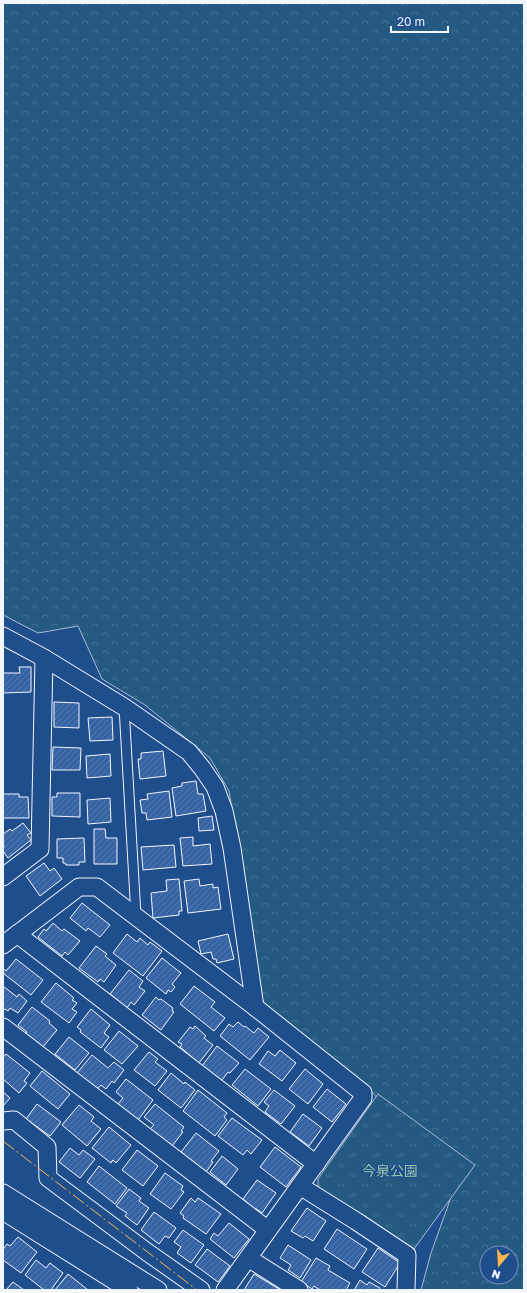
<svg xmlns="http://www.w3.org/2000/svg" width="527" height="1293" font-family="'Golos Text','Noto Sans JP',sans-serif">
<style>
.forest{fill:url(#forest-crowns);stroke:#a8bbd7;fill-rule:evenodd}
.park{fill:url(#park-tufts);stroke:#a8bbd7}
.building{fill:url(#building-hatch);stroke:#f2f6ff}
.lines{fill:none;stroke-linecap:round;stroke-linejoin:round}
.service-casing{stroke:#f2f6ff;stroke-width:11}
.minor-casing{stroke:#f2f6ff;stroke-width:19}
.service{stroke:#1f4e8c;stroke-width:9}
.minor{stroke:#1f4e8c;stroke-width:17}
.power{stroke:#ffb74d;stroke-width:1;stroke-dasharray:14 3 2 3;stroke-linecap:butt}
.labels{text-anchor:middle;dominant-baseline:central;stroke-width:3;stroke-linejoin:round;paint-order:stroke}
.park-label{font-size:14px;fill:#97c8a6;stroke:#1f4e8c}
</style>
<defs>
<pattern id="forest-crowns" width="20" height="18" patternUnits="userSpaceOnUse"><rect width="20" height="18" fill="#245a82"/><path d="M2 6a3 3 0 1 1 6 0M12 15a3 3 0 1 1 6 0" fill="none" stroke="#447295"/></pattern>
<pattern id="park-tufts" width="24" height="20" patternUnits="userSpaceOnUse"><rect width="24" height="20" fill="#245a82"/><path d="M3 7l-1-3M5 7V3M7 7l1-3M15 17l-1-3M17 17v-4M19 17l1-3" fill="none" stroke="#447295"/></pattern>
<pattern id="building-hatch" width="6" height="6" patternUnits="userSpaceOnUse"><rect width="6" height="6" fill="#3563a3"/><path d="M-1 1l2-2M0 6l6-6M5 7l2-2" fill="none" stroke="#537ab1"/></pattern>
</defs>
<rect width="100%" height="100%" fill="#1f4e8c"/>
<!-- forest -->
<path class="forest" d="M3,3H524V1290H421L431,1253L460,1172L401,1123L367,1087L263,1002L252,929L229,791L210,758L145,705L102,679L78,626L38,633L3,615ZM487,1253H511V1277H487Z"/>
<!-- park -->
<path class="park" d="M378,1094L475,1165L414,1249L318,1189V1179Z"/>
<!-- building -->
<g class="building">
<path d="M19,667H31V692L3,693V673H20Z"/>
<path d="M54,702L79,703V728L54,727Z"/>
<path d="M112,717L113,740L90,741L88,718Z"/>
<path d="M53,747L81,748L80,770H52Z"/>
<path d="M163,751L166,776L140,779L138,759H141V753Z"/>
<path d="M110,754L111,776L87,778L86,756Z"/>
<path d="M196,781L198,794H203L206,811L176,816L172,788L182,786V783Z"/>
<path d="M169,791L172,817L147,820L146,813H142L140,800L148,799L147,794Z"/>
<path d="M57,793H80V817L52,816V797H57Z"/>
<path d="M3,794H19V797H28L29,818H3Z"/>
<path d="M110,798L111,822L88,824L87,800Z"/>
<path d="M212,816L214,830L199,831L198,818Z"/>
<path d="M23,823L31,833L27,835L31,840L8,858L3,851L4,845L3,844V834L10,829L12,831Z"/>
<path d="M94,829H105L106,838H117V864H94Z"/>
<path d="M193,837V846L210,844L212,864L183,866L180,838Z"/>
<path d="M84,838L85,862H79V865H66L65,863H63V858H57V839Z"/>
<path d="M174,845L176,867L143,870L141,847Z"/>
<path d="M44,863L50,871L54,868L62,879L40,896L26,876Z"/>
<path d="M179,879L182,911H179V915L153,918L151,893L167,891L166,880Z"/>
<path d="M199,879L200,886L213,884V888L218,887L221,909L188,913L184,881Z"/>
<path d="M82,903L110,925L100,937L88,928L86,931L70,918Z"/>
<path d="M53,923L62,931L64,929L80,941L68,955L65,952L62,956L38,937L44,929L46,931Z"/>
<path d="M127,934L137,942L140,938L148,945L150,942L162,951L143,976L113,953Z"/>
<path d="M228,934L234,959L217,963L216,959H213L211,952L201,954L198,941Z"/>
<path d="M96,946L107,954L105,956L116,965L104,982L100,979L98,982L79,968Z"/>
<path d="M162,958L181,973L172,984L175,987L171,992L168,990L166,994L146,978Z"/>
<path d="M16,959L43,980L31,995L3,973V968L6,971Z"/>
<path d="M129,970L143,981L139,987L145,991L134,1005L131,1002L127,1008L110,994Z"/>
<path d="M56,983L74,998L72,1000L77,1003L72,1009L77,1012L69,1023L41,1002Z"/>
<path d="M3,986L17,997L19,994L27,1001L18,1013L10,1008L8,1011L5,1009L3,1011Z"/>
<path d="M194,986L215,1002L211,1007L225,1018L214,1031L180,1004Z"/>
<path d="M156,997L159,1000L161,999L173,1008L172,1011L174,1012L161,1030L142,1015Z"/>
<path d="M32,1007L50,1021L49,1023L57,1030L42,1048L25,1034L27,1032L18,1025Z"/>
<path d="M91,1009L110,1025L104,1033L109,1037L101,1048L80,1032L81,1030L77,1027Z"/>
<path d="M238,1022L244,1027L245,1026L254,1033L258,1028L269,1037L250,1060L220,1036L229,1024L233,1027Z"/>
<path d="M195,1026L206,1036L204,1038L213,1045L199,1063L180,1047L182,1044L178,1042L190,1027L193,1029Z"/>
<path d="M119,1031L138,1046L122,1064L104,1050Z"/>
<path d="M69,1037L89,1053L75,1070L55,1054Z"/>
<path d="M217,1046L239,1063L230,1073L228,1072L221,1081L202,1066Z"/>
<path d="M280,1050L296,1063L282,1081L259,1064L268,1051L275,1056Z"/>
<path d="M149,1052L158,1059L155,1062L167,1071L155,1086L134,1070Z"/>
<path d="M6,1054L30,1073L24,1081L27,1083L19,1093L3,1079V1057Z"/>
<path d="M92,1055L108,1068L114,1062L124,1070L114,1083L112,1081L106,1089L101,1085L97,1089L77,1073Z"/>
<path d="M245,1069L271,1089L258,1106L232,1085Z"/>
<path d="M305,1069L323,1084L308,1104L289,1089Z"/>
<path d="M42,1071L70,1094L58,1109L30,1086Z"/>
<path d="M171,1073L184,1084L185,1082L195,1090L181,1108L158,1090Z"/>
<path d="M126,1079L153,1100L138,1120L118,1104L123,1098L116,1092Z"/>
<path d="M327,1089L346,1104L332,1122L313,1107Z"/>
<path d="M198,1090L227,1113L224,1117L227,1120L215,1136L183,1111Z"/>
<path d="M274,1090L295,1106L281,1124L265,1112L269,1106L264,1102Z"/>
<path d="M3,1092L10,1098L3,1106Z"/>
<path d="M37,1104L61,1122L50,1136L26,1119Z"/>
<path d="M155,1104L184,1127L181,1131L183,1132L172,1146L150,1129L154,1125L144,1117Z"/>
<path d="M79,1105L94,1117L91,1121L101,1129L87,1146L62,1125Z"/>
<path d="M303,1114L322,1128L309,1146L290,1132Z"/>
<path d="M232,1118L262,1140L251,1154L247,1150L243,1155L218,1136Z"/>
<path d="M109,1127L131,1145L116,1163L113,1160L111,1163L92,1148Z"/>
<path d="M196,1133L219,1151L211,1161L213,1162L206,1172L181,1152Z"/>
<path d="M275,1147L301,1167L286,1187L260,1167Z"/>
<path d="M70,1148L79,1155L83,1150L95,1159L80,1178L59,1162Z"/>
<path d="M137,1150L158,1166L143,1186L122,1170Z"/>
<path d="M222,1156L238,1169L226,1185L210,1172Z"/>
<path d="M99,1166L127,1188L115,1204L87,1182Z"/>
<path d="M165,1173L183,1186L181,1190L184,1192L171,1209L150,1194Z"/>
<path d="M257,1180L276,1193L262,1213L255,1208L254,1210L248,1206L249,1204L243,1199Z"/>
<path d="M129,1189L141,1198L139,1201L149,1208L137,1225L125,1216L127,1213L116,1206Z"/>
<path d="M191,1198L195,1202L198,1198L221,1214L206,1234L183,1218L184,1216L180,1213Z"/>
<path d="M307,1208L326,1221L313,1241L305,1236L303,1238L291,1231Z"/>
<path d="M154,1212L176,1228L169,1238L165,1236L159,1244L141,1230Z"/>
<path d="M229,1223L249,1239L234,1258L210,1239L214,1233L218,1236Z"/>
<path d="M337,1229L367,1249L354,1269L324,1249Z"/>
<path d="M183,1230L204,1245L191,1263L177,1253L181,1247L174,1242Z"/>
<path d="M18,1237L37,1252L21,1273L3,1260V1249L7,1244L10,1246Z"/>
<path d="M288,1245L311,1260L300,1278L288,1270L291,1265L280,1258Z"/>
<path d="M378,1248L400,1263L385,1287L362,1272Z"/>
<path d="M207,1249L230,1266L218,1282L195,1265Z"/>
<path d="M316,1258L330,1266L328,1270L350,1283L346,1290H320L314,1286L312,1289L301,1282Z"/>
<path d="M36,1260L46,1268L50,1263L63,1273L51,1290H44L25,1275Z"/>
<path d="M68,1274L88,1290H55Z"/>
<path d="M254,1274L279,1289L278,1290H244Z"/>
<path d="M360,1280L367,1285L369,1282L380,1288L379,1290H354Z"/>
<path d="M13,1282L24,1290H6Z"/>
</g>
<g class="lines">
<defs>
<path id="service" d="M124,707L136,916"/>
<g id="minor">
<path d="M3,636L44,658L124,707L189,752L202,768L215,787L224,811L232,848L255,1007L363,1093V1098L225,1290"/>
<path d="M3,877L40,849L44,658"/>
<path d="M17,934L316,1164"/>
<path d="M3,945L79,887H97L255,1007"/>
<path d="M3,1027L268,1230"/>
<path d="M3,1121L14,1120L47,1147L48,1178L147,1252L201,1290"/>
<path d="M300,1186L356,1221L407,1255L406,1290"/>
<path d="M3,1193L158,1290"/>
<path d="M3,1211L129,1290"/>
<path d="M248,1258L299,1290"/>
</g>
</defs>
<!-- service casing -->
<use href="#service" class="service-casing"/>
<!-- minor casing -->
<use href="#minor" class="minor-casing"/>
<!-- service -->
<use href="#service" class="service"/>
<!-- minor -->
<use href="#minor" class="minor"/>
<!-- power -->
<path class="power" d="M3,1141L197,1290"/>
</g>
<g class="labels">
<!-- park labels -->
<g class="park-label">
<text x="390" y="1170">今泉公園</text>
</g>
</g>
<!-- border -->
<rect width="527" height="1293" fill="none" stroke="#f2f6ff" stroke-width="8"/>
<!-- north arrow -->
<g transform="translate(499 1265) rotate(198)"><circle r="19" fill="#1f4e8c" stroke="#7391ba"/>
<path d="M0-3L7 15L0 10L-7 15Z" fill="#ffb74d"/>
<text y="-6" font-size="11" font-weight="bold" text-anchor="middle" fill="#f2f6ff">N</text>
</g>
<!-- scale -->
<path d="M391 26v6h57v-6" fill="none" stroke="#f2f6ff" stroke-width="2"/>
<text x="397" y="26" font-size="12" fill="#f2f6ff" stroke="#1f4e8c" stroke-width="3" paint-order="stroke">20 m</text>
</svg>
